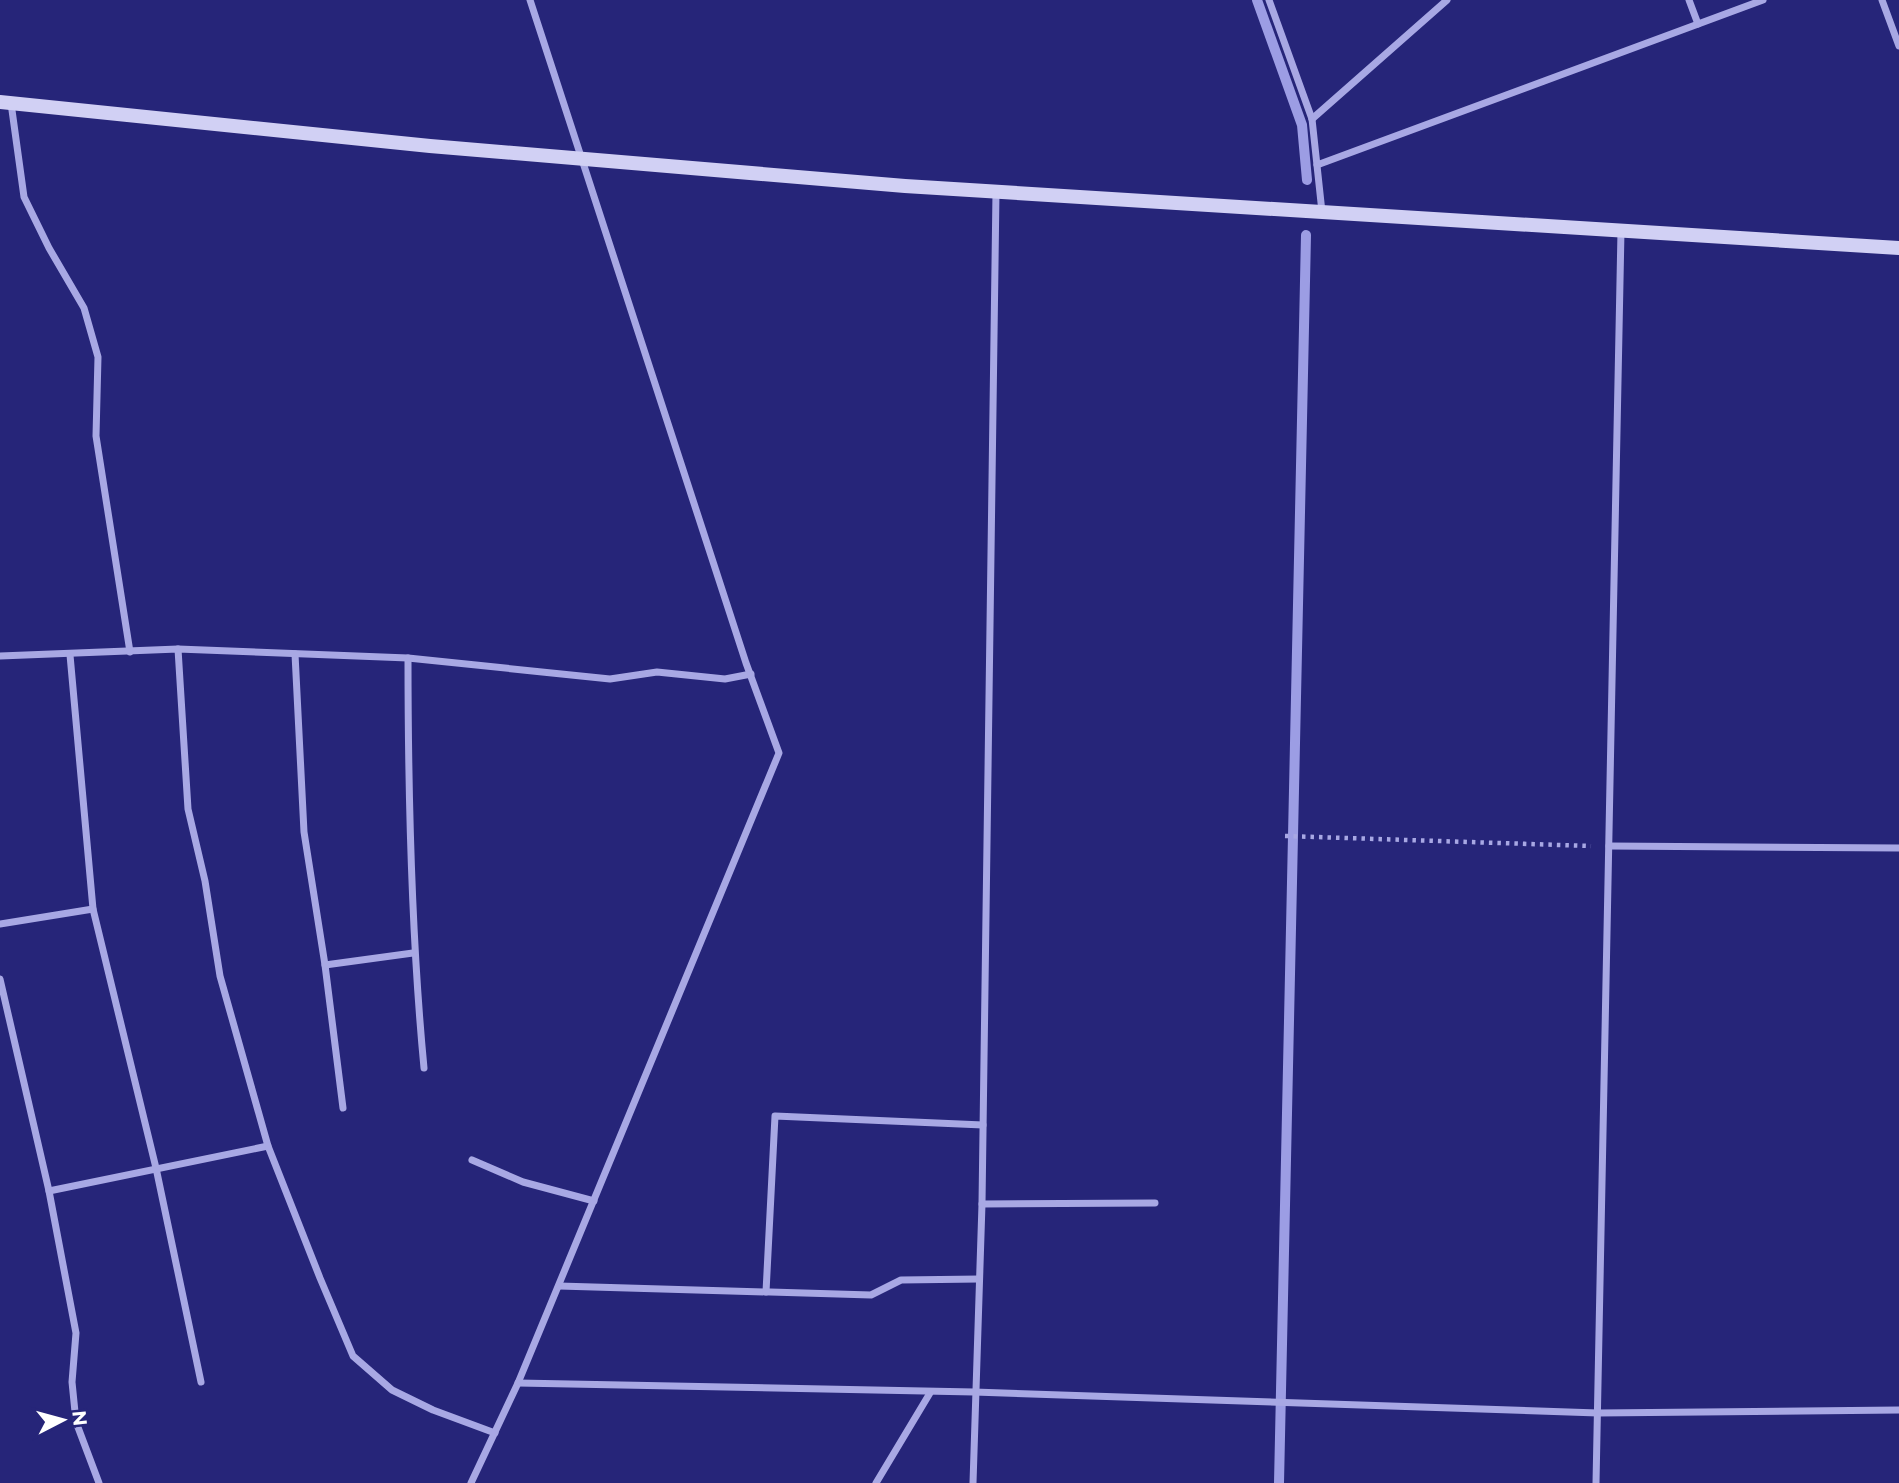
<svg xmlns="http://www.w3.org/2000/svg" width="1899" height="1483" font-family="Montserrat,sans-serif">
<style>
.lines{fill:none;stroke-linecap:round;stroke-linejoin:round}
.stream{stroke:#9c9de4;stroke-width:10}
.path{stroke:#a8a8e4;stroke-width:4.5;stroke-dasharray:3.5 5;stroke-linecap:butt}
.street{stroke:#a8a8e4;stroke-width:7}
.secondary{stroke:#d1d0f4;stroke-width:14}
</style>
<rect width="100%" height="100%" fill="#262579"/>
<g class="lines">
<!-- stream -->
<g class="stream">
<path d="M1257,0L1302,125L1307,180"/>
<path d="M1279,1483L1306,235"/>
</g>
<!-- path -->
<path class="path" d="M1285,836L1591,846"/>
<!-- street -->
<g class="street">
<path d="M1269,0L1312,119L1322,212"/>
<path d="M1689,0L1698,24"/>
<path d="M1882,0L1899,46"/>
<path d="M11,103L24,197L49,248L84,308L98,357L96,436L130,652"/>
<path d="M1312,119L1447,0"/>
<path d="M1317,165L1763,0"/>
<path d="M178,649L188,809L205,881L220,976L268,1146L320,1278L353,1356L392,1390L433,1410L495,1433"/>
<path d="M295,654L304,832L325,965L343,1108"/>
<path d="M70,655L93,909L156,1168L201,1382"/>
<path d="M0,656L178,649L408,658L610,679L657,672L725,679L751,674"/>
<path d="M408,658C408,796 411,932 424,1068"/>
<path d="M1609,846L1899,848"/>
<path d="M0,924L93,909"/>
<path d="M325,965L413,953"/>
<path d="M0,979L49,1191L76,1333L72,1382L76,1422L99,1483"/>
<path d="M472,1160L523,1182L594,1201"/>
<path d="M49,1191L268,1146"/>
<path d="M982,1204L1155,1203"/>
<path d="M559,1286L871,1295L901,1280L979,1279"/>
<path d="M766,1292L775,1116L983,1125"/>
<path d="M518,1383L974,1392L1598,1413L1899,1410"/>
<path d="M471,1483L518,1383L779,753L746,663L530,0"/>
<path d="M876,1483L930,1393"/>
<path d="M973,1483L982,1204L996,192"/>
<path d="M1596,1483L1621,231"/>
</g>
<!-- secondary -->
<path class="secondary" d="M0,102L430,146L905,186L1899,248"/>
</g>
<!-- north arrow -->
<g transform="translate(63 1420) rotate(84)" stroke="#262579" stroke-width="5" paint-order="stroke">
<path d="M0-5L12 26L0 18L-12 26Z" fill="#ffffff"/>
<text y="-10" font-size="19" font-weight="bold" text-anchor="middle" fill="#ffffff">N</text>
</g>
</svg>
